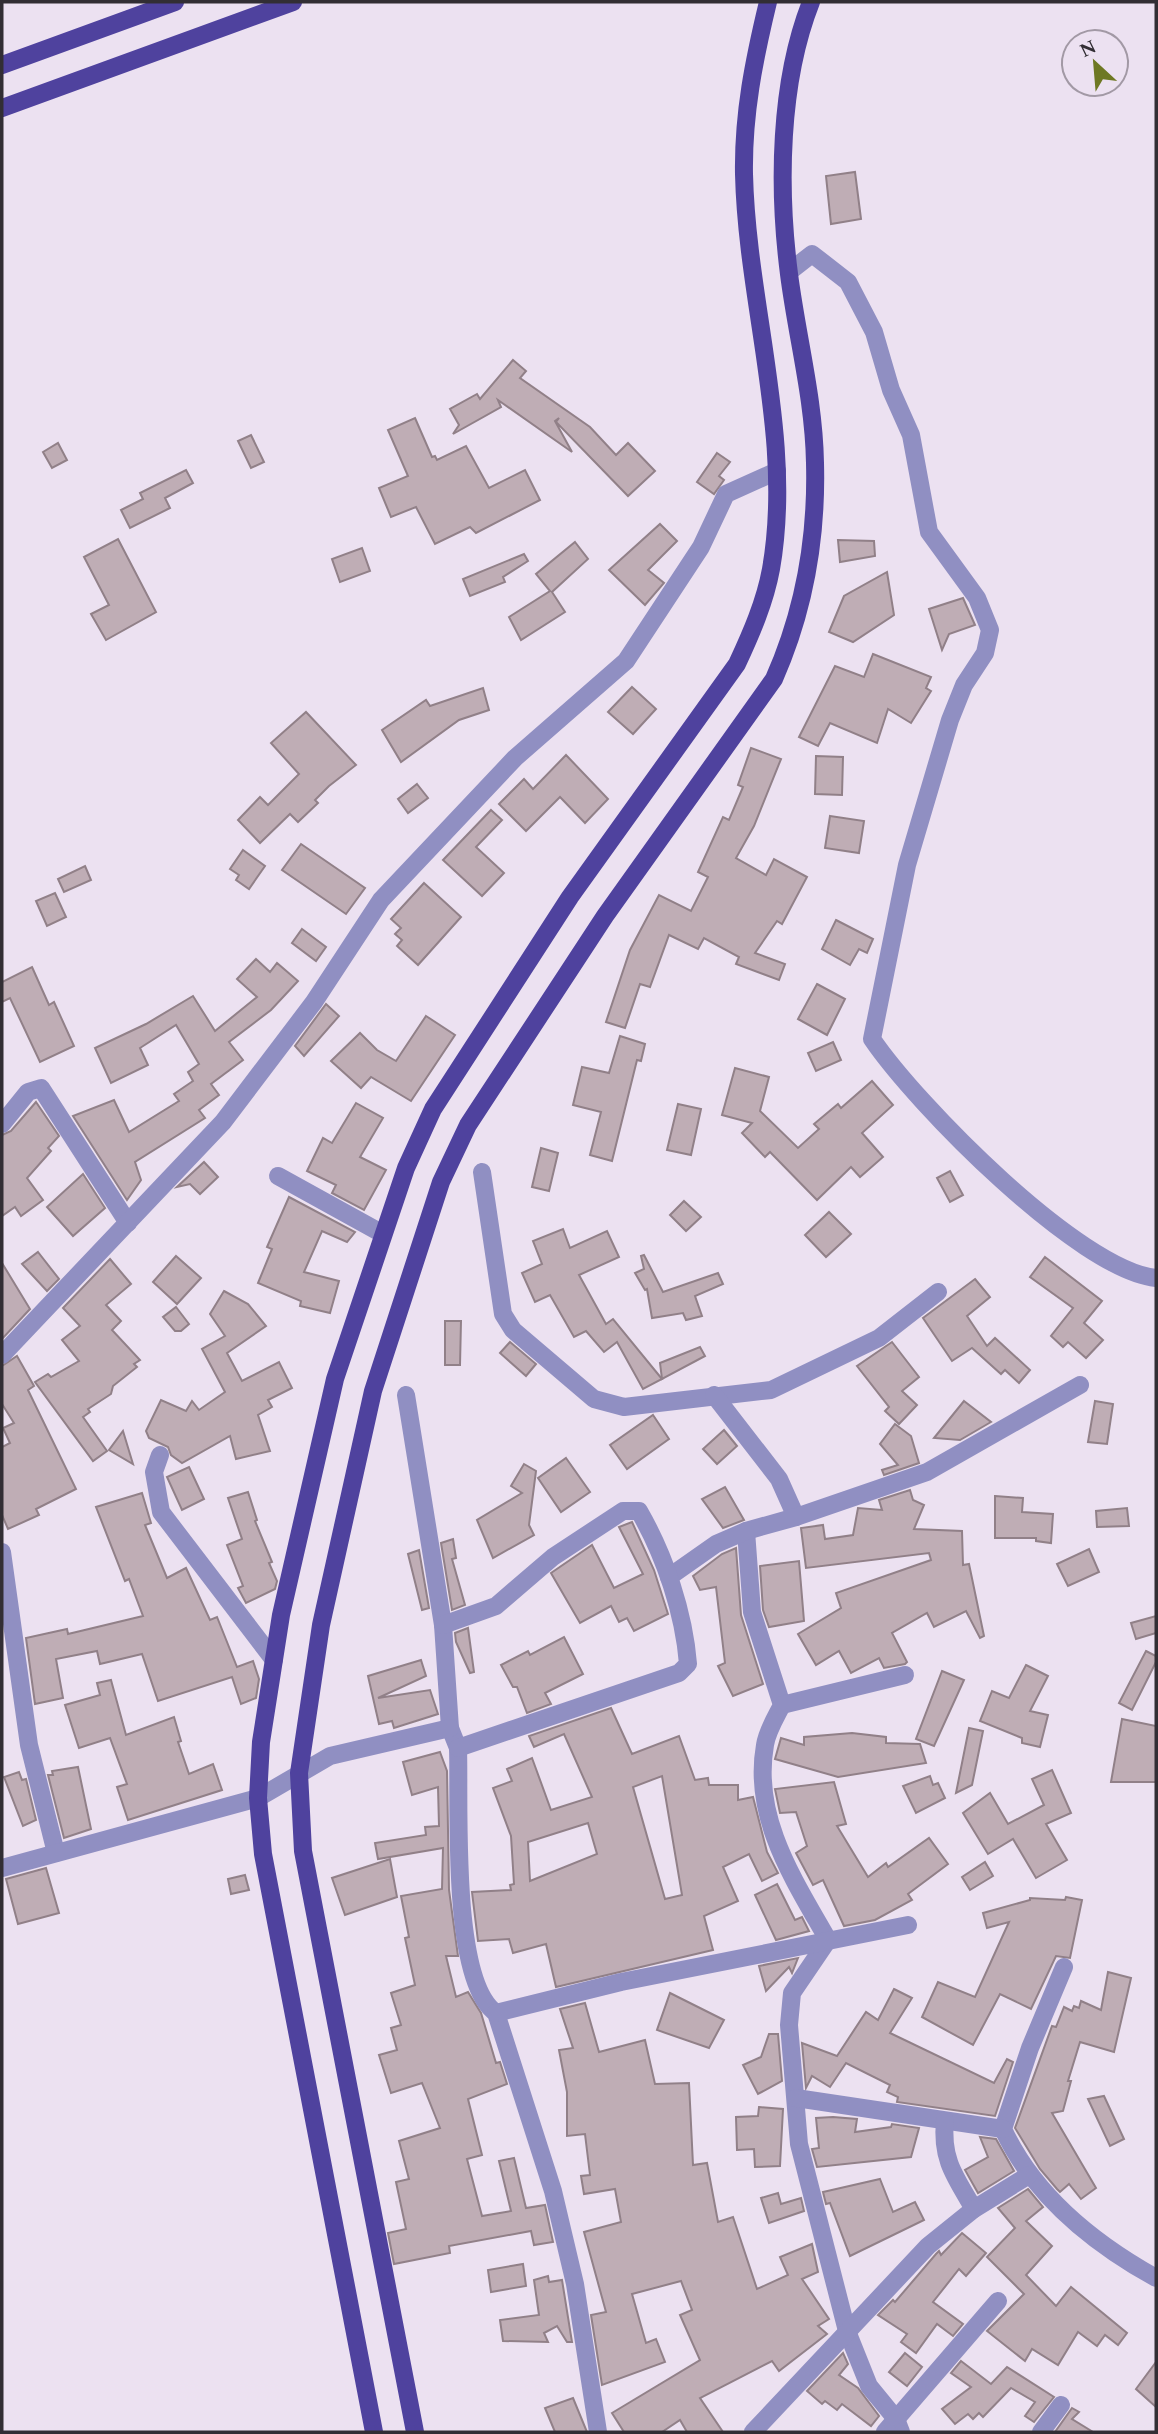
<svg xmlns="http://www.w3.org/2000/svg" width="1158" height="2434" font-family="Spectral,serif">
<style>
.building{fill:#bfadb5;stroke:#918088;stroke-width:2;fill-rule:evenodd}
.lines{fill:none;stroke-linecap:round;stroke-linejoin:round}
.minor{stroke:#908fc2;stroke-width:18}
.major{stroke:#4f429e;stroke-width:18}
</style>
<rect width="100%" height="100%" fill="#ece1f1"/>
<!-- building -->
<g class="building">
<path d="M855,172L861,219L831,224L826,176Z"/>
<path d="M513,360L526,371L520,378L590,427L616,455L628,443L655,471L628,496L556,422L559,418L555,421L572,452L498,400L501,407L453,434L459,425L450,409L477,394L480,399Z"/>
<path d="M415,418L432,457L435,456L437,460L466,446L489,488L525,470L540,500L476,533L470,527L435,544L416,507L391,517L379,488L408,476L388,430Z"/>
<path d="M251,435L264,462L251,468L238,441Z"/>
<path d="M58,443L67,460L52,468L43,452Z"/>
<path d="M717,453L730,462L719,476L724,480L714,494L697,482Z"/>
<path d="M186,470L193,483L165,498L170,508L130,528L121,510L143,499L140,493Z"/>
<path d="M660,524L677,541L648,570L664,583L645,605L609,570Z"/>
<path d="M118,539L156,612L106,640L91,614L109,605L84,557Z"/>
<path d="M838,540L874,541L875,556L840,562Z"/>
<path d="M575,542L588,559L552,592L565,612L521,640L509,617L550,591L536,574Z"/>
<path d="M362,548L370,571L340,582L332,559Z"/>
<path d="M524,554L528,561L503,577L505,582L470,596L463,579Z"/>
<path d="M887,572L894,615L853,642L829,632L844,596Z"/>
<path d="M963,598L975,625L949,634L942,650L929,609Z"/>
<path d="M873,654L931,677L926,688L931,691L911,723L888,709L877,743L830,723L818,746L799,737L835,666L864,677Z"/>
<path d="M632,687L656,709L633,734L608,712Z"/>
<path d="M483,688L489,710L459,720L401,762L382,730L426,700L430,706Z"/>
<path d="M306,712L356,765L329,786L315,800L318,803L298,822L290,814L260,843L238,820L260,797L268,805L299,774L271,743Z"/>
<path d="M751,748L781,759L754,826L736,858L766,875L774,859L807,877L782,924L777,921L755,953L785,964L779,980L736,964L739,957L704,938L698,949L669,935L650,987L640,984L625,1028L606,1022L630,950L659,895L691,911L708,877L698,872L723,817L729,820L743,787L738,785Z"/>
<path d="M566,755L608,799L585,823L560,797L526,831L499,804L524,779L533,789Z"/>
<path d="M816,756L843,757L842,795L815,794Z"/>
<path d="M417,784L428,798L408,813L398,799Z"/>
<path d="M491,810L502,820L476,847L504,873L482,896L443,860Z"/>
<path d="M830,816L864,821L859,853L825,848Z"/>
<path d="M301,844L365,888L346,914L282,870Z"/>
<path d="M243,850L265,866L249,889L236,880L239,875L230,869Z"/>
<path d="M85,866L91,880L64,892L58,879Z"/>
<path d="M424,883L461,917L418,965L397,946L402,940L395,934L401,928L391,919Z"/>
<path d="M55,893L66,917L47,926L36,901Z"/>
<path d="M836,920L873,939L867,953L859,949L850,965L822,949Z"/>
<path d="M302,929L326,947L316,961L292,943Z"/>
<path d="M256,959L270,972L277,963L298,981L271,1010L229,1042L243,1060L211,1084L219,1095L199,1110L205,1118L135,1162L141,1180L127,1200L73,1116L114,1100L129,1132L179,1101L174,1094L193,1081L188,1072L199,1064L176,1025L140,1048L148,1065L111,1083L95,1048L146,1024L193,996L215,1031L257,997L237,979Z"/>
<path d="M32,967L49,1005L54,1002L74,1046L40,1062L10,998L2,1002V982Z"/>
<path d="M817,984L845,999L827,1035L798,1019Z"/>
<path d="M326,1004L339,1016L304,1056L295,1046Z"/>
<path d="M426,1016L455,1035L411,1101L371,1077L361,1088L331,1061L360,1033L377,1050L396,1061Z"/>
<path d="M620,1036L645,1044L641,1061L637,1060L612,1161L590,1155L601,1112L573,1105L582,1067L609,1073Z"/>
<path d="M833,1042L841,1060L816,1071L808,1053Z"/>
<path d="M735,1068L769,1077L760,1111L798,1148L819,1129L814,1124L838,1104L841,1108L872,1081L893,1105L862,1133L883,1157L860,1177L851,1167L817,1200L770,1152L765,1157L742,1133L752,1123L722,1115Z"/>
<path d="M36,1102L59,1136L48,1148L51,1151L27,1178L43,1200L21,1216L15,1207L2,1216V1135L11,1131Z"/>
<path d="M356,1103L383,1118L360,1157L386,1170L364,1210L332,1193L336,1185L307,1171L323,1138L332,1143Z"/>
<path d="M678,1104L701,1109L691,1155L667,1150Z"/>
<path d="M541,1148L558,1153L549,1191L532,1187Z"/>
<path d="M204,1162L218,1177L200,1194L190,1184L177,1187Z"/>
<path d="M950,1171L963,1195L950,1202L937,1178Z"/>
<path d="M83,1174L105,1208L73,1236L47,1207Z"/>
<path d="M289,1197L355,1232L347,1242L322,1231L304,1272L339,1281L330,1313L300,1306L301,1301L258,1283L272,1249L267,1247Z"/>
<path d="M684,1201L701,1217L686,1231L670,1215Z"/>
<path d="M829,1212L851,1234L826,1257L805,1235Z"/>
<path d="M563,1229L570,1248L607,1231L619,1257L579,1275L606,1324L613,1319L662,1379L643,1389L617,1342L604,1352L586,1331L574,1337L550,1295L535,1302L522,1273L542,1264L533,1241Z"/>
<path d="M38,1252L59,1279L47,1291L22,1264Z"/>
<path d="M644,1255L663,1292L718,1273L723,1284L695,1296L702,1316L686,1320L683,1313L652,1318L647,1289L645,1290L635,1273L644,1269L641,1256Z"/>
<path d="M176,1256L201,1278L177,1304L153,1282Z"/>
<path d="M1045,1257L1102,1301L1084,1323L1103,1340L1086,1358L1068,1342L1063,1347L1051,1336L1073,1308L1030,1277Z"/>
<path d="M110,1259L131,1284L106,1305L121,1321L112,1330L140,1360L134,1364L137,1367L113,1386L111,1394L88,1409L90,1412L83,1417L107,1451L93,1461L35,1382L48,1374L51,1377L79,1361L62,1340L80,1326L63,1308Z"/>
<path d="M2,1263L30,1309L2,1339Z"/>
<path d="M975,1279L990,1297L967,1316L987,1346L995,1338L1030,1370L1019,1383L1005,1370L1001,1374L972,1348L952,1361L923,1318Z"/>
<path d="M224,1291L248,1304L266,1326L227,1353L242,1381L279,1362L292,1388L268,1400L272,1407L258,1415L270,1451L236,1459L230,1436L182,1463L171,1455L168,1447L149,1438L146,1431L161,1400L186,1411L192,1401L199,1410L225,1392L202,1349L225,1336L210,1314Z"/>
<path d="M176,1307L189,1324L181,1331H175L163,1317Z"/>
<path d="M445,1321H461L460,1365H445Z"/>
<path d="M510,1342L536,1364L526,1376L500,1353Z"/>
<path d="M892,1342L919,1377L902,1391L917,1405L899,1424L885,1411L889,1407L857,1366Z"/>
<path d="M700,1347L705,1356L662,1379L660,1363Z"/>
<path d="M17,1356L34,1386L28,1390L76,1489L36,1509L39,1515L8,1529L2,1515V1447L10,1443L3,1428L14,1423L2,1404V1366Z"/>
<path d="M964,1401L991,1422L960,1440L934,1438Z"/>
<path d="M1095,1401L1113,1404L1107,1444L1088,1442Z"/>
<path d="M653,1415L669,1439L627,1469L610,1445Z"/>
<path d="M895,1424L911,1436L919,1463L884,1475L882,1470L898,1465L880,1444Z"/>
<path d="M724,1430L737,1446L717,1464L703,1449Z"/>
<path d="M123,1431L133,1464L109,1450Z"/>
<path d="M566,1458L590,1492L561,1512L538,1478Z"/>
<path d="M524,1464L536,1471L529,1525L534,1535L493,1558L477,1520L522,1493L511,1486Z"/>
<path d="M189,1467L204,1499L182,1510L167,1477Z"/>
<path d="M725,1487L744,1520L723,1528L702,1499Z"/>
<path d="M910,1490L913,1500L924,1505L914,1529L962,1531L963,1565L969,1564L984,1636L980,1638L966,1611L934,1627L927,1613L892,1633L907,1662L905,1664L884,1668L879,1658L851,1673L839,1651L816,1665L798,1634L841,1608L836,1593L931,1560L929,1553L806,1568L801,1528L823,1525L825,1539L853,1535L858,1508L882,1510L879,1500Z"/>
<path d="M248,1492L257,1520L255,1521L272,1562L269,1563L277,1581L275,1589L246,1603L238,1588L243,1586L227,1545L242,1539L228,1498Z"/>
<path d="M142,1493L151,1523L145,1525L167,1578L186,1568L210,1620L217,1617L237,1667L253,1661L259,1679L256,1698L241,1704L232,1677L158,1701L142,1654L100,1664L97,1651L56,1659L63,1698L35,1704L26,1638L67,1629L68,1634L143,1616L129,1579L125,1581L96,1507Z"/>
<path d="M995,1496L1023,1498L1022,1512L1053,1514L1051,1543L1036,1541V1538H995Z"/>
<path d="M1127,1508L1129,1526L1097,1527L1096,1511Z"/>
<path d="M632,1522L654,1570L668,1614L634,1631L627,1618L619,1622L611,1606L580,1623L551,1573L592,1545L614,1588L643,1574L619,1527Z"/>
<path d="M453,1539L456,1558L452,1559L465,1605L452,1610L441,1543Z"/>
<path d="M736,1548L741,1615L763,1684L733,1696L718,1666L725,1663L716,1587L700,1590L693,1576L722,1554Z"/>
<path d="M1089,1549L1099,1572L1068,1586L1057,1564Z"/>
<path d="M419,1550L429,1608L422,1610L408,1554Z"/>
<path d="M799,1561L804,1621L769,1627L763,1610L760,1566Z"/>
<path d="M1156,1616V1633L1136,1639L1131,1623Z"/>
<path d="M468,1628L474,1672L470,1673L456,1642L455,1633Z"/>
<path d="M564,1637L583,1674L545,1693L551,1704L527,1713L517,1687H513L501,1665L528,1651L530,1655Z"/>
<path d="M1146,1651L1156,1656V1662L1132,1710L1119,1703Z"/>
<path d="M421,1660L426,1676L378,1698L430,1690L438,1714L394,1728L392,1721L379,1724L368,1676Z"/>
<path d="M1026,1665L1048,1676L1030,1711L1048,1715L1040,1747L1022,1743V1738L980,1721L992,1691L1009,1698Z"/>
<path d="M942,1671L964,1680L934,1746L916,1739Z"/>
<path d="M111,1680L126,1735L174,1717L181,1741L178,1742L189,1774L213,1764L222,1790L128,1820L117,1787L127,1784L110,1738L79,1748L65,1705L100,1695L97,1683Z"/>
<path d="M611,1708L632,1754L679,1736L695,1780L708,1778L709,1785H738V1800L753,1797L767,1852L778,1873L762,1881L749,1854L723,1867L738,1901L704,1916L713,1950L556,1987L546,1944L513,1953L509,1939L478,1941L472,1892L511,1890L510,1885L514,1884L511,1836L493,1788L512,1781L507,1769L532,1758L551,1810L592,1797L564,1734L534,1747L529,1736ZM662,1776L682,1895L665,1899L633,1787ZM588,1823L597,1854L530,1881L528,1842Z"/>
<path d="M1122,1719L1156,1726V1782H1111Z"/>
<path d="M969,1728L983,1731L972,1785L956,1793Z"/>
<path d="M852,1733L886,1737V1743L920,1744L926,1763L838,1777L775,1759L781,1738L804,1745V1737Z"/>
<path d="M440,1752L447,1771L449,1890L458,1956H446L456,1997L468,1992L481,2013L496,2063L500,2062L507,2084L468,2099L482,2155L467,2159L482,2216L511,2211L499,2161L514,2158L526,2208L545,2205L553,2242L534,2245L531,2231L449,2246L450,2253L394,2264L388,2233L406,2229L396,2182L409,2179L399,2141L440,2128L422,2083L391,2093L379,2055L397,2050L391,2028L401,2025L391,1993L415,1985L405,1938L409,1937L401,1896L442,1889L443,1848L378,1859L375,1843L426,1835L425,1827L439,1826L438,1787L412,1795L403,1762Z"/>
<path d="M78,1767L91,1829L64,1838L48,1775H53L52,1771Z"/>
<path d="M1052,1770L1071,1813L1046,1824L1067,1860L1036,1878L1013,1839L988,1854L963,1813L990,1793L1008,1824L1044,1805L1032,1779Z"/>
<path d="M19,1772L22,1780L26,1779L36,1820L23,1826L4,1777Z"/>
<path d="M930,1776L933,1785L938,1783L945,1798L916,1813L903,1786Z"/>
<path d="M834,1782L846,1824L837,1826L868,1877L886,1863L888,1867L929,1838L948,1864L908,1894L912,1900L875,1920L844,1926L823,1880L813,1885L796,1853L807,1846L796,1812L780,1813L775,1789Z"/>
<path d="M390,1859L397,1897L345,1915L332,1878Z"/>
<path d="M985,1862L993,1876L970,1890L962,1877Z"/>
<path d="M46,1868L59,1913L18,1924L6,1879Z"/>
<path d="M245,1875L249,1890L231,1894L228,1879Z"/>
<path d="M777,1884L795,1920L802,1917L809,1931L776,1940L755,1895Z"/>
<path d="M1066,1897L1082,1900L1070,1958L1056,1956L1031,2009L1000,1994L973,2045L922,2017L938,1982L975,1997L1009,1922L987,1928L983,1913L1030,1900V1898L1065,1900Z"/>
<path d="M798,1958L792,1973L789,1967L766,1991L759,1966Z"/>
<path d="M1108,1972L1131,1978L1114,2052L1080,2042L1068,2081H1071L1063,2111L1052,2113L1096,2188L1081,2199L1069,2184L1060,2192L1057,2189L1040,2169L1015,2128L1052,2026L1056,2027L1064,2007L1072,2011L1074,2006L1079,2008L1081,2001L1101,2010Z"/>
<path d="M894,1989L912,1998L890,2033L994,2083L1007,2059L1013,2062L995,2116L897,2102L898,2097L887,2092L890,2085L846,2063L830,2087L812,2076L806,2088L802,2043L837,2056L866,2012L878,2020Z"/>
<path d="M670,1993L724,2020L709,2048L657,2030Z"/>
<path d="M585,2003L599,2052L645,2040L655,2084L689,2083L693,2165L707,2163L718,2222L733,2217L757,2289L788,2275L780,2257L812,2244L818,2272L802,2279L829,2319L818,2326L827,2334L779,2371L772,2361L700,2398L723,2432H687L680,2420L662,2432H624L612,2413L700,2360L680,2315L692,2310L681,2281L632,2294L646,2343L656,2339L665,2362L602,2385L591,2315L606,2312L584,2232L621,2222L615,2189L584,2194L581,2176L590,2175L585,2134L567,2136V2092L559,2050L573,2048L560,2009Z"/>
<path d="M769,2034H778L782,2081L758,2094L743,2065L761,2057Z"/>
<path d="M1104,2096L1124,2139L1110,2146L1088,2099Z"/>
<path d="M759,2107L783,2109L780,2166L755,2167L754,2149L737,2150L736,2117L758,2116Z"/>
<path d="M833,2117L857,2119L855,2132L891,2127L892,2124L919,2128L911,2157L817,2167L812,2149L819,2148L816,2118Z"/>
<path d="M980,2137L996,2139L1014,2171L978,2193L965,2170L988,2157Z"/>
<path d="M880,2179L893,2212L915,2202L924,2220L850,2256L830,2203L826,2204L823,2192Z"/>
<path d="M1028,2189L1043,2207L1026,2221L1052,2246L1026,2275L1056,2306L1071,2287L1127,2333L1118,2345L1105,2335L1097,2346L1078,2332L1058,2365L1032,2349L1025,2361L987,2331L1024,2294L987,2257L1015,2228L998,2208Z"/>
<path d="M778,2193L781,2204L801,2198L804,2211L769,2223L761,2198Z"/>
<path d="M962,2233L986,2253L966,2276L959,2269L933,2302L963,2324L953,2336L937,2324L916,2353L901,2342L907,2334L878,2315L893,2300L895,2302L936,2254L939,2251L941,2255Z"/>
<path d="M523,2264L526,2286L491,2292L488,2270Z"/>
<path d="M548,2276L549,2282L562,2280L572,2342H567L557,2326L544,2333L548,2342L503,2341L500,2320L539,2315L534,2280Z"/>
<path d="M843,2353L848,2364L839,2375L858,2388L879,2416L871,2426L842,2404L837,2410L825,2401L822,2404L807,2391Z"/>
<path d="M905,2353L922,2367L907,2386L889,2372Z"/>
<path d="M961,2361L991,2384L1007,2367L1054,2397L1034,2422L1025,2416L1035,2402L1011,2388L983,2417L979,2413L973,2419L968,2414L955,2424L942,2409L971,2387L951,2373Z"/>
<path d="M1156,2362V2407L1136,2389Z"/>
<path d="M573,2398L587,2432H555L545,2408Z"/>
<path d="M1072,2408L1079,2412L1072,2419L1093,2432H1055Z"/>
</g>
<g class="lines">
<!-- minor -->
<g class="minor">
<path d="M789,272L812,254L848,282L874,332L891,390L911,435L929,532L977,598L990,630L985,653L964,685L950,720L907,865L872,1039C916,1104 1079,1270 1156,1278"/>
<path d="M2,1124L28,1092L41,1088L128,1223"/>
<path d="M482,1172L503,1314L513,1330L594,1399L624,1407L771,1390L879,1338L938,1292"/>
<path d="M278,1176L383,1234"/>
<path d="M2,1355L223,1122L314,1002L381,900L515,758L626,661L701,547L726,494L777,471"/>
<path d="M406,1395L443,1625L450,1728L458,1748C460,1804 450,1981 496,2013L553,2191L575,2284L598,2432"/>
<path d="M714,1395L779,1479L796,1517"/>
<path d="M160,1455L154,1472L161,1512L274,1660"/>
<path d="M746,1531L752,1612L782,1705C776,1717 767,1731 765,1745C752,1818 794,1880 828,1940L792,1993L789,2025L799,2144L847,2331L869,2386L896,2419L901,2432"/>
<path d="M2,1552L29,1745L56,1853"/>
<path d="M669,1577L716,1544L746,1531L796,1517L927,1472L1080,1385"/>
<path d="M443,1625L496,1606L553,1557L623,1511H639C665,1556 684,1613 688,1664L679,1673L458,1748"/>
<path d="M782,1705L905,1675"/>
<path d="M2,1868L258,1798L330,1756L450,1728"/>
<path d="M1064,1967L1030,2048L1003,2129C1034,2196 1093,2243 1156,2278"/>
<path d="M496,2013L621,1982L908,1925"/>
<path d="M796,2098L1003,2129"/>
<path d="M945,2121C941,2159 955,2177 974,2209"/>
<path d="M753,2432L928,2246L974,2209L1029,2175"/>
<path d="M885,2432L998,2301"/>
<path d="M1041,2432L1061,2405"/>
</g>
<!-- major -->
<g class="major">
<path d="M2,65L175,2"/>
<path d="M2,108L293,2"/>
<path d="M374,2432L263,1854L258,1798L261,1742L281,1615L335,1379L406,1168L433,1109L570,897L737,664C751,634 765,602 771,569C794,438 747,305 744,174C743,114 754,60 768,2"/>
<path d="M415,2432L303,1851L299,1773L321,1625L373,1391L441,1182L468,1125L605,916L774,679C805,609 817,539 815,463C814,399 797,337 789,274C778,188 779,83 811,2"/>
</g>
</g>
<!-- border -->
<rect width="1158" height="2434" fill="none" stroke="#322e34" stroke-width="7"/>
<!-- north arrow -->
<g transform="translate(1095 63) rotate(334)"><circle r="33" fill="#ece1f1" stroke="#a299a5" stroke-width="2"/>
<path d="M0-5L12 26L0 18L-12 26Z" fill="#6e7823"/>
<text y="-10" font-size="19" font-weight="bold" text-anchor="middle" fill="#322e34">N</text>
</g>
</svg>
